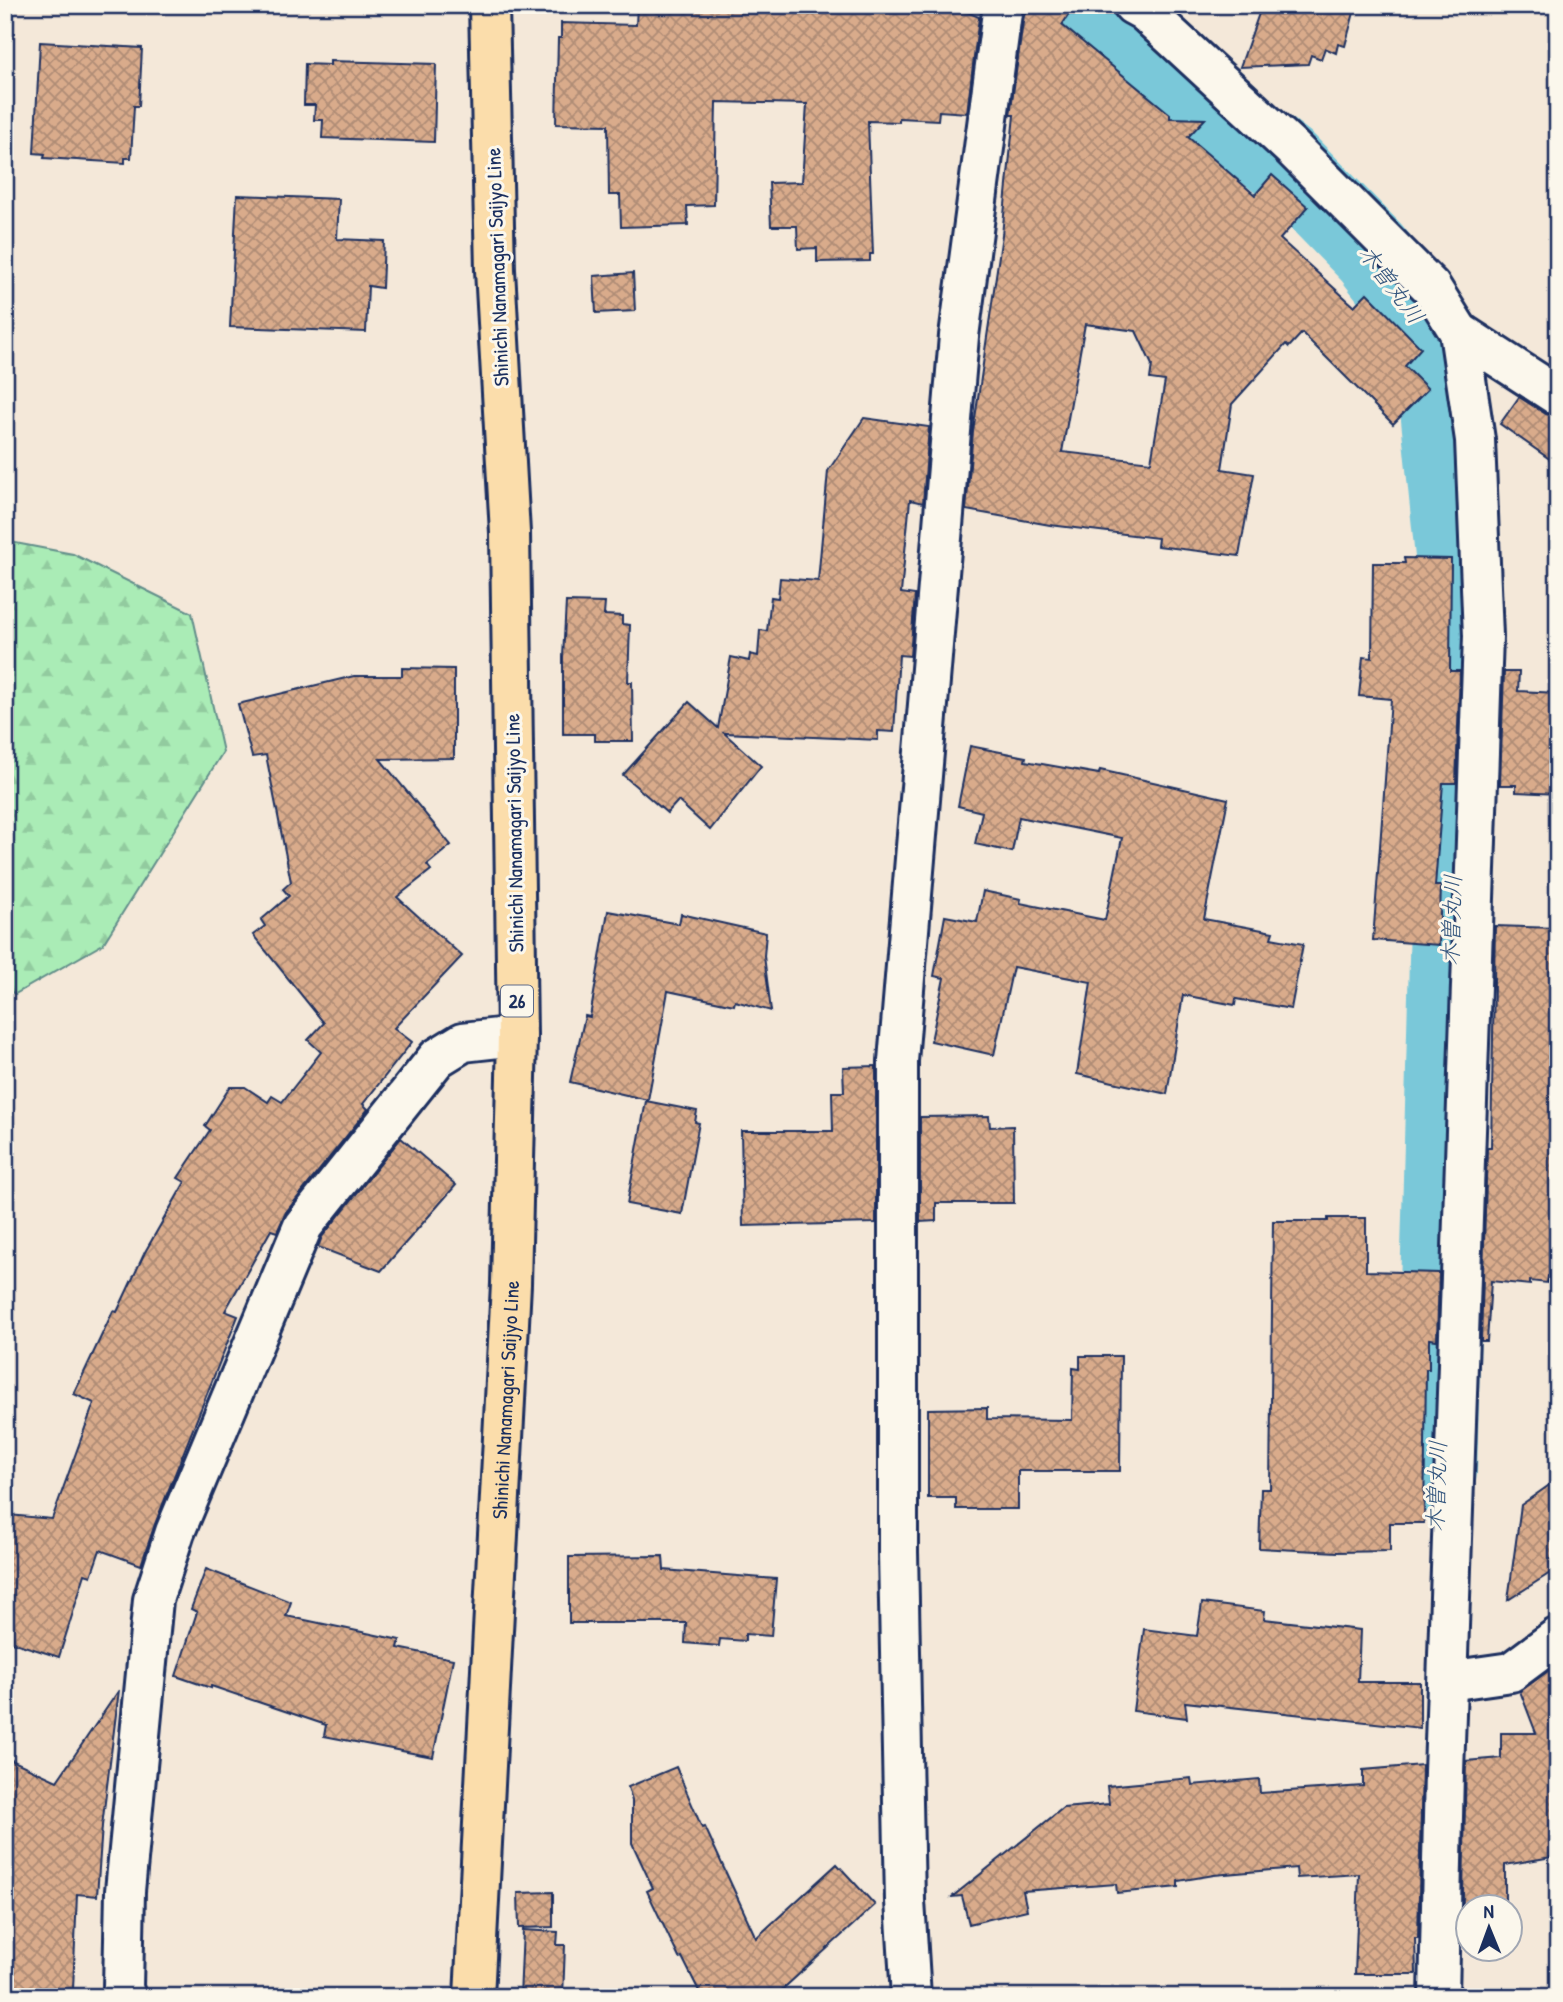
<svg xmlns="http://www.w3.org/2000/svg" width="1563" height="2002" font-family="'Patrick Hand','Klee One',sans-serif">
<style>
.forest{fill:url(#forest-firs);stroke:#628e8a;stroke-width:2}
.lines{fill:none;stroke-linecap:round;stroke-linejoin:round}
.river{stroke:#7ac8d9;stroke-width:82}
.building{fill:url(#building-cross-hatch);stroke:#1b2f5e;stroke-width:2;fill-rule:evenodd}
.minor-casing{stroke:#1b2f5e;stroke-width:44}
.major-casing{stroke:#1b2f5e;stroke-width:44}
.minor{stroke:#fbf7ec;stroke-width:38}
.major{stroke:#fbddab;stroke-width:38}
.labels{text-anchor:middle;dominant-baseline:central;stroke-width:6;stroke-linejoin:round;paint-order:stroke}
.shield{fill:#fbf7ec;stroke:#5e6b89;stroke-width:2}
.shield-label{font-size:19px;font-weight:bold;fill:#1b2f5e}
.street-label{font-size:21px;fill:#1b2f5e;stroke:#fbf7ec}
.water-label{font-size:23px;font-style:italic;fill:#33557d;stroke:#fbf7ec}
</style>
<defs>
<pattern id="forest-firs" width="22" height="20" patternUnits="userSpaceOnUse" patternTransform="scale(1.75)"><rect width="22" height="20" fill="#aaecb6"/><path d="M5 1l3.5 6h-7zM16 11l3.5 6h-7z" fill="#92cb9f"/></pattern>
<pattern id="building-cross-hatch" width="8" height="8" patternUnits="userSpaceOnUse" patternTransform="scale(1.75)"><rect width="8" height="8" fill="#d9ab8b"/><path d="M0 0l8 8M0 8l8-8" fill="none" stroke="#af8c75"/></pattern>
</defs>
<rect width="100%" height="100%" fill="#f4e8d9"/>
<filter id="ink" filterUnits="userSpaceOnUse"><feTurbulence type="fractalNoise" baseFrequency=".0143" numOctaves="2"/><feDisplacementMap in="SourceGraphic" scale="14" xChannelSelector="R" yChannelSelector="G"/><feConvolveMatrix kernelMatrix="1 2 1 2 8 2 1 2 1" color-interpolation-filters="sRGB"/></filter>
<g filter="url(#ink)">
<!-- forest -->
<path class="forest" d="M5,541L73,554L192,613L223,752L103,944L15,994L5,988Z"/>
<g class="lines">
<!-- river -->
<path class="river" d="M1072,5L1082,9L1285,164L1372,253L1419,313L1435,350L1460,594L1436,1472"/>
</g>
<!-- building -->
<g class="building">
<path d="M637,5H951L979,17L967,113L939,111L938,120L899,118V122L868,121L873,254H870V261L817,262V248L798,249L797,226H771L769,183L802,182L807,104L716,102L714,205L687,206L688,225L621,227L620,195H609L608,125L556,124L558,38H561V23L636,25Z"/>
<path d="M1030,5H1075L1062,25L1170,114V118L1205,119L1188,137L1255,195L1272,175L1308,207L1280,239L1354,306L1367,293L1421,348L1405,366L1428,389L1393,424L1302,333L1289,347L1286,344L1232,404L1222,469L1254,474L1239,556L1157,546L1158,538L1050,525L966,510L973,432L1002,235L1014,115H1010L1024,15ZM1085,324L1136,331L1152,365L1150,379L1165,381L1151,462L1062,452Z"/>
<path d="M1262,5H1356L1345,46L1338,44L1336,53L1325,48L1321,59L1311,55L1308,64L1240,67Z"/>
<path d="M40,42L142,48L139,106H134L131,158H125V163L44,158L45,154L34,153Z"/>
<path d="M330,61L436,64L434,142L322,138L323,120H314L315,105H304L305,64L330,65Z"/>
<path d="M237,195L339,199L337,239L384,241L382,288L368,286L366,332L230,327Z"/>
<path d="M633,273L635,311L596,313L594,276Z"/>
<path d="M1519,397L1546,414L1558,418V465L1500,424Z"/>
<path d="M864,418L929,427L923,503L910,500L901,593L915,595L910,656L899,655L894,732L878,731V740L724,733L761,766L710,830L678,801L667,813L623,775L689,702L718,728L731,657L749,661L750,654L758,656L760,630L767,631L771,597L778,598L780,578L818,581L828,471Z"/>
<path d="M1404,558L1451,559L1450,671H1460L1456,783H1443L1435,886H1441L1439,945L1373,940L1391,699L1359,696L1363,657L1372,658L1373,563H1405Z"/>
<path d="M566,602L605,603L604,615L622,616V624L630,625L628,682H632L633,741H595V734H563V657Z"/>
<path d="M402,668L454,669V758L380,759L451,845L427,865L431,870L397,897L462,956L394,1028L412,1042L363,1104L368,1109L286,1212L277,1232L271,1230L225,1311L238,1316L155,1524L141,1565L100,1550L91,1576L85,1574L59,1657L5,1640V1537L9,1515L52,1519L94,1403L74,1394L113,1311L117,1312L145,1252L185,1182L178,1178L210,1130L205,1126L230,1087H245L268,1102L272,1096L282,1102L321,1052L308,1040L324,1023L253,935L265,926L261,920L289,896L283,889L291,882L266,755L252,757L238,704L354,676H402Z"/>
<path d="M1504,672H1519L1518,691L1558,693V794L1516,792V785H1500Z"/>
<path d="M970,746L1026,757L1025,761L1099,774L1100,770L1228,799L1204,919L1273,932L1271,938L1303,944L1291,1009L1236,999L1235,1005L1183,995L1167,1094L1077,1074L1091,982L1013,967L994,1055L931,1041L944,978L934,976L945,916L977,922L983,891L1021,899L1020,903L1105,920L1122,838L1019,817L1012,852L975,844L982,812L958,806Z"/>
<path d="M608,911L679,924L681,914L766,933L764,956L771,1011L735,1001L734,1005L668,991L648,1100L570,1082L585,1016L590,1017Z"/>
<path d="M1495,926L1558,928V1277L1548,1276L1547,1283L1530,1281V1285L1491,1281L1487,1341H1481L1487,1148H1491Z"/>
<path d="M876,1066V1223L743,1226L741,1131H833L832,1092H844L843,1067Z"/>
<path d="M646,1101L697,1111L695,1122L699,1123L682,1214L627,1204Z"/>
<path d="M989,1116L990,1127L1013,1126L1014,1203H936V1221L920,1222V1117Z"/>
<path d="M401,1138L456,1185L381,1271L318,1247L322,1237Z"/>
<path d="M1328,1218H1366V1271L1439,1273L1437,1340L1429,1339V1369H1426L1424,1523H1390V1551L1338,1552L1259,1548L1261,1489H1270L1273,1221H1328Z"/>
<path d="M1080,1356H1121L1120,1471H1018V1509H956V1498H928V1409L987,1408V1419L1072,1420L1073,1368L1080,1369Z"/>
<path d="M1558,1479V1568L1508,1600L1521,1505Z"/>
<path d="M663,1556L664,1570L776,1579L771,1636L745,1634V1641L720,1639L719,1646L685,1643L686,1623H569V1557Z"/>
<path d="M206,1569L291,1602L286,1616L400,1640L398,1648L453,1659L433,1757L324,1736L326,1725L211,1686V1688L176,1676L197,1612L191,1609Z"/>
<path d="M1202,1603L1265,1611L1264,1619L1360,1630L1358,1682H1420V1728L1185,1702L1187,1718L1133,1711L1144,1629L1197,1636Z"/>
<path d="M1558,1664V1856L1505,1865V1908H1468V1939H1462L1466,1761L1501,1758V1733H1536L1520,1691Z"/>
<path d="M119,1690L102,1826L97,1896L77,1894L73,1990L5,1988V1757L57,1781Z"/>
<path d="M1422,1765L1418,1938H1415L1416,1974H1355L1359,1874L1297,1878L1296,1868L1214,1875L1178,1881V1887L1117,1893L1116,1884L1023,1891L1027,1910L969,1924L962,1896L952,1897L1063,1808L1109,1804L1107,1786L1191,1778L1192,1785L1259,1779L1260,1793L1363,1786V1770Z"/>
<path d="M676,1767L702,1828L705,1827L756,1938L837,1864L875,1905L774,1997H702L682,1957L679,1958L647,1891L653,1888L632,1843V1801L628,1787Z"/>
<path d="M553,1892V1927L519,1928L518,1893Z"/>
<path d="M523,1930L558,1932L557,1945H565L563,1997H520Z"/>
</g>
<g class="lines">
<defs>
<g id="minor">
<path d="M1133,5L1144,11L1291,147L1431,287L1459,332L1475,440L1483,636L1444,1772L1439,1997"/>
<path d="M1459,332L1558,396"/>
<path d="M1448,1681L1511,1672L1558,1637"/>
<path d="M126,1997L123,1988L125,1891L153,1600L175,1532L303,1226L437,1058L463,1042L517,1036"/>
<path d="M911,1997L905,1901L898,1552V1061L959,336L1003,5"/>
</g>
<g id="major">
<path id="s1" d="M474,1997L511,1284L517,1036L510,533L495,270L489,5"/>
</g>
</defs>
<!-- minor casing -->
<use href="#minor" class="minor-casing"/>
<!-- major casing -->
<use href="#major" class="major-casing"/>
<!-- minor -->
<use href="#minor" class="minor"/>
<!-- major -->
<use href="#major" class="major"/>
</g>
</g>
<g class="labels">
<!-- shield labels -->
<rect class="shield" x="501" y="985.5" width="32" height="31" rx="5"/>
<g class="shield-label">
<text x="517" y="1001">26</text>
</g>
<!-- street labels -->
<g class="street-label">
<text transform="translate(497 267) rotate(-92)">Shinichi Nanamagari Saijyo Line</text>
<text transform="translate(514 833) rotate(-91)">Shinichi Nanamagari Saijyo Line</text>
<text stroke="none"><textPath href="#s1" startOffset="598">Shinichi Nanamagari Saijyo Line</textPath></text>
</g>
<!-- water labels -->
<g class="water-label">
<text transform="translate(1392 284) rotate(53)">木曽丸川</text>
<text transform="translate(1451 920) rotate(-88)">木曽丸川</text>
<text transform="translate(1436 1486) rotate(-88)">木曽丸川</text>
</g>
</g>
<!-- margin -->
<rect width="1563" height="2002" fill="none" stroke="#fbf7ec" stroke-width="28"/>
<rect x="14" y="14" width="1535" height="1974" fill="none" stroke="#1b2f5e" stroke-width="2.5" filter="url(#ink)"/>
<!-- north arrow -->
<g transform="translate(1489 1928) rotate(359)"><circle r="33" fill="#fbf7ec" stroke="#a1a7b3" stroke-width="2"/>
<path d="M0-5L12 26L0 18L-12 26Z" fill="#1b2f5e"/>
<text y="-10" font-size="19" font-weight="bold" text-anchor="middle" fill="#1b2f5e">N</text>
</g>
</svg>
